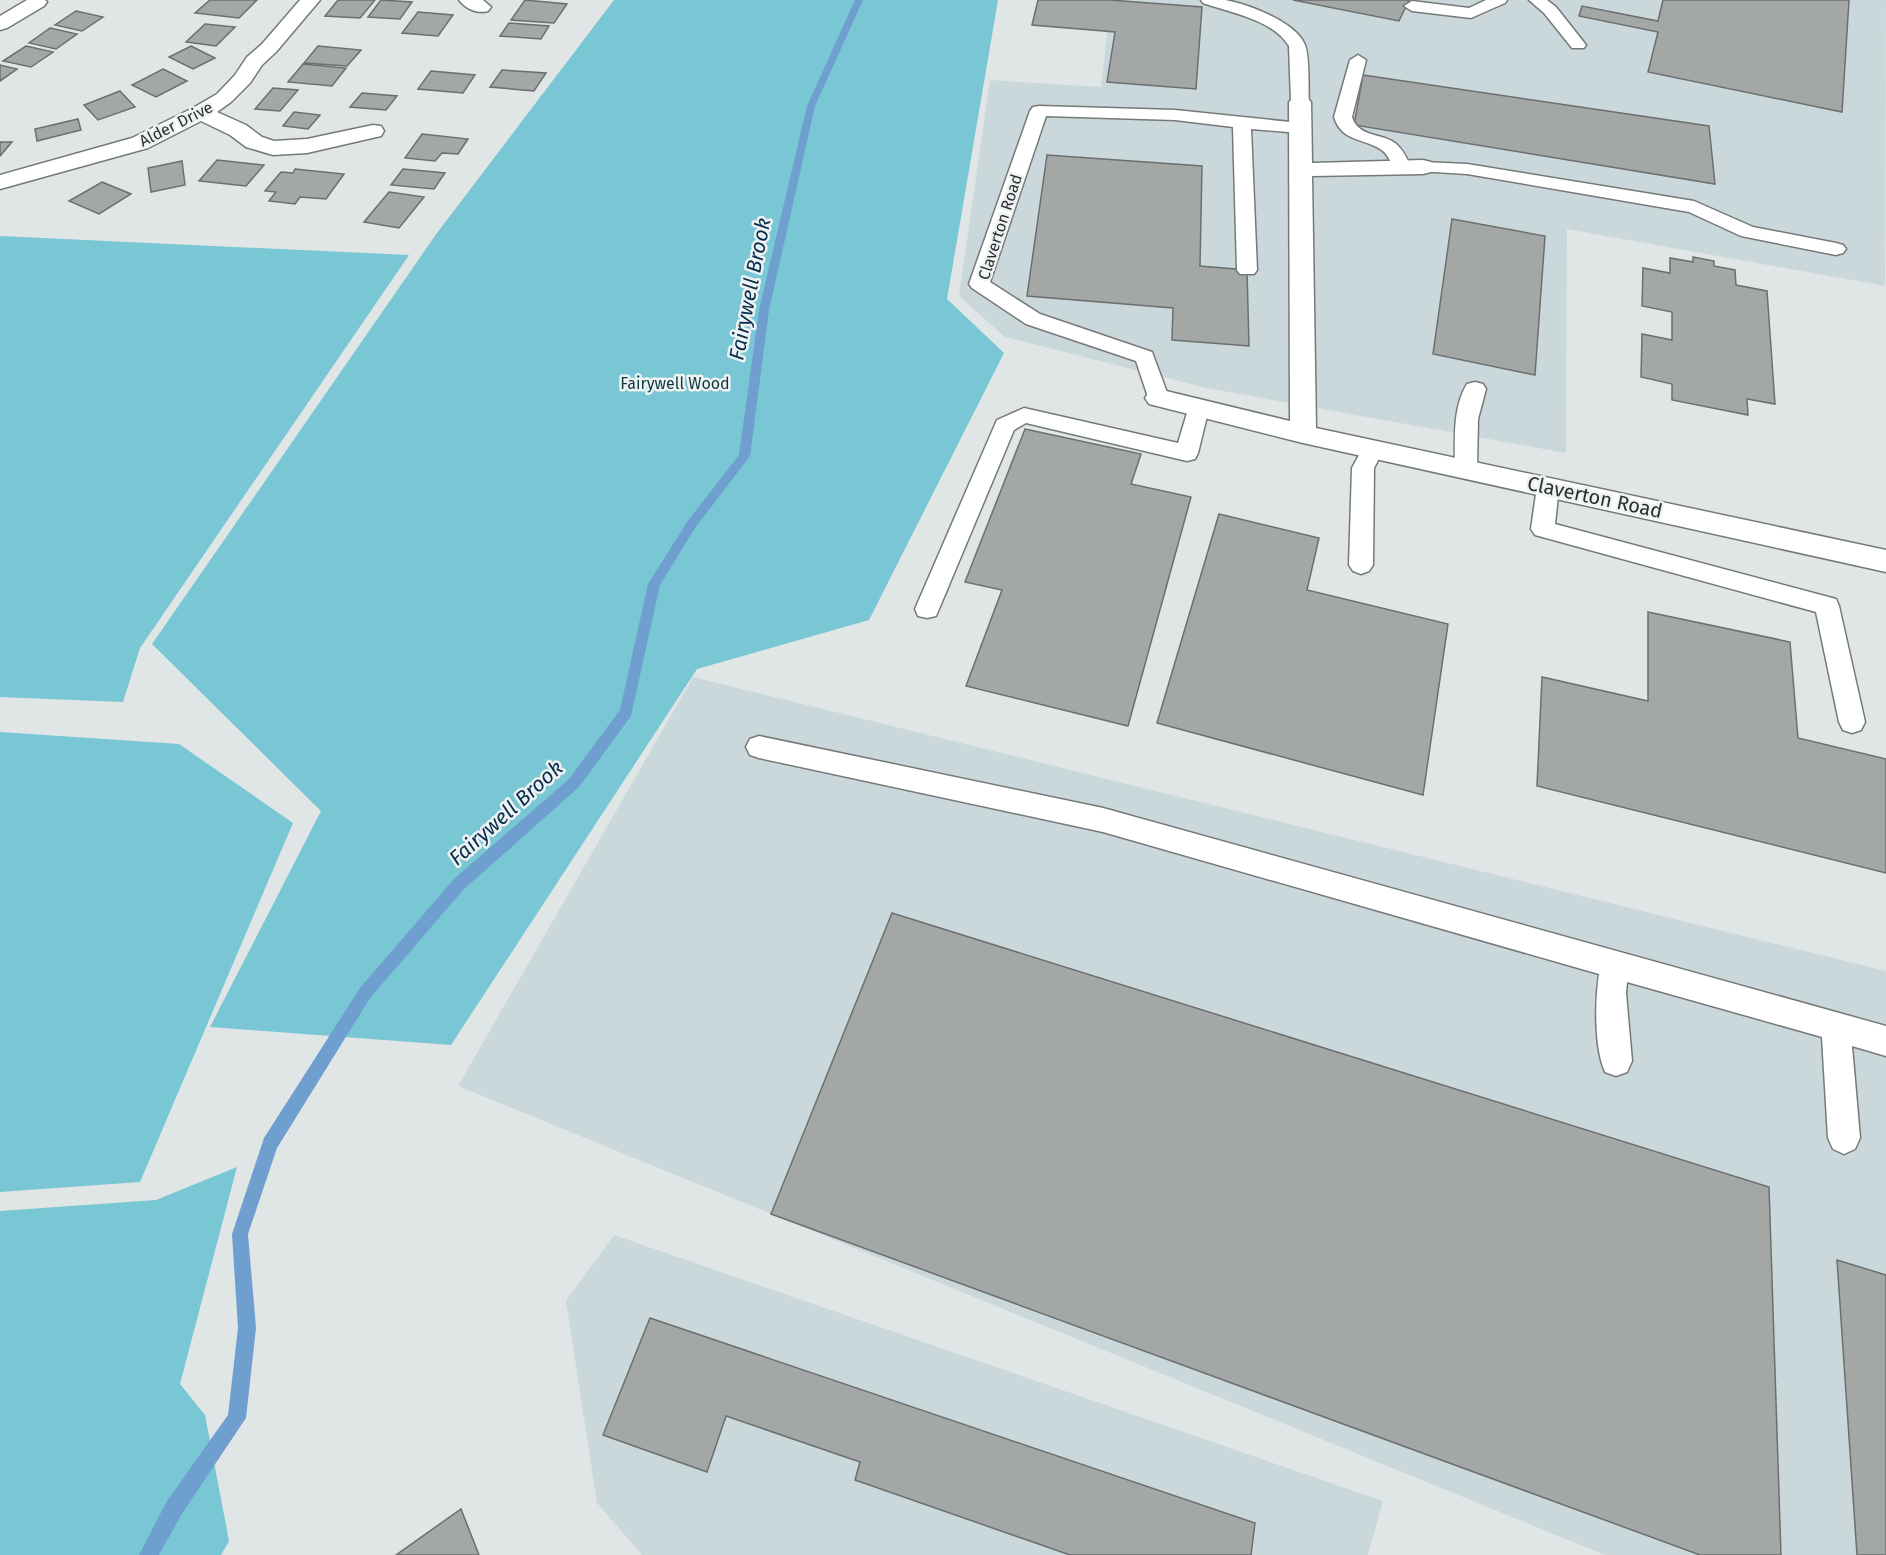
<svg xmlns="http://www.w3.org/2000/svg" width="1886" height="1555" font-family="'Fira Sans',sans-serif">
<style>
.built{fill:#cbd8db}
.green{fill:#79c6d4}
.lines{fill:none;stroke-linecap:round;stroke-linejoin:round}
.stream{fill:#6e9fce;fill-rule:evenodd}
.building{fill:#a3a8a7;stroke:#6b6f6f;stroke-width:1.5}
.lane-casing{stroke:#757979;stroke-width:3}
.street-casing{stroke:#757979;stroke-width:3}
.lane{fill:#fff;fill-rule:evenodd}
.street{fill:#fff;fill-rule:evenodd}
.labels{text-anchor:middle;dominant-baseline:central;stroke-width:5;stroke-linejoin:round;paint-order:stroke}
.far-street-label{font-size:16px;fill:#2d2f2f;stroke:#eef2f3}
.far-park-label{font-size:16px;fill:#0d383f;stroke:#eef2f3}
.street-label{font-size:20px;fill:#2d2f2f;stroke:#eef2f3}
.water-label{font-size:21px;font-style:italic;fill:#072e4d;stroke:#eef2f3}
</style>
<rect width="100%" height="100%" fill="#e0e5e6"/>
<!-- built -->
<g class="built">
<path d="M1111,0H1886L1885,286L1567,229L1566,453L1207,388L1005,337L959,296L990,80L1101,87Z"/>
<path d="M693,677L1886,971V1555H1605L458,1086Z"/>
<path d="M614,1235L1383,1501L1368,1555H642L597,1503L566,1301Z"/>
</g>
<!-- green -->
<g class="green">
<path d="M614,0H998L947,299L1004,353L869,620L697,669L451,1045L210,1027L321,811L152,644L437,233Z"/>
<path d="M0,236L409,255L140,648L123,702L0,697Z"/>
<path d="M0,732L179,744L293,823L140,1182L0,1192Z"/>
<path d="M237,1167L180,1384L205,1415L229,1541L221,1555H0V1211L156,1200Z"/>
</g>
<g class="lines">
<!-- stream -->
<path class="stream" d="M855,0H863L815,106L769,310L750,456L695,528L660,585L631,716L579,787L464,889L370,998L277,1148L248,1234L256,1328L246,1418L181,1515L159,1555H139L167,1501L228,1415L238,1328L232,1234L264,1138L360,988L454,879L569,779L620,710L648,584L687,522L739,455L759,310L807,106Z"/>
</g>
<!-- building -->
<g class="building">
<path d="M210,0H257L239,18L195,13Z"/>
<path d="M338,0H375L360,18L325,16Z"/>
<path d="M381,0L412,2L400,19L368,17Z"/>
<path d="M525,0L567,4L554,23L511,20Z"/>
<path d="M1038,0H1110L1202,7L1196,89L1107,82L1115,32L1032,25Z"/>
<path d="M1293,0H1409L1399,21Z"/>
<path d="M1663,0H1849L1842,112L1648,72L1658,32L1579,16L1582,6L1658,21Z"/>
<path d="M76,11L103,17L82,31L55,25Z"/>
<path d="M418,12L453,15L438,36L402,33Z"/>
<path d="M509,23L549,26L541,39L500,36Z"/>
<path d="M205,24L235,27L216,46L186,42Z"/>
<path d="M50,28L77,34L56,49L29,43Z"/>
<path d="M26,46L53,52L31,67L3,61Z"/>
<path d="M191,46L215,58L193,69L169,57Z"/>
<path d="M318,46L361,50L347,66L304,63Z"/>
<path d="M303,64L346,68L332,86L288,82Z"/>
<path d="M0,65L17,69L0,81Z"/>
<path d="M163,69L187,81L156,97L132,85Z"/>
<path d="M502,70L546,73L534,91L490,87Z"/>
<path d="M431,71L475,75L463,93L418,89Z"/>
<path d="M1363,75L1709,126L1715,184L1354,125Z"/>
<path d="M273,88L298,90L280,111L255,109Z"/>
<path d="M120,91L135,107L98,120L84,105Z"/>
<path d="M362,93L397,96L386,110L350,107Z"/>
<path d="M294,112L320,115L308,129L283,126Z"/>
<path d="M78,119L81,130L37,141L35,129Z"/>
<path d="M422,134L468,139L458,154L442,153L435,161L405,158Z"/>
<path d="M0,142H12L0,156Z"/>
<path d="M1047,155L1202,166L1200,266L1247,270L1249,346L1172,340L1173,308L1027,296Z"/>
<path d="M217,160L264,165L246,186L199,181Z"/>
<path d="M182,161L185,185L151,192L148,168Z"/>
<path d="M295,169L344,174L326,199L300,197L295,204L269,201L276,192L265,191L281,172L293,173Z"/>
<path d="M403,169L445,173L434,189L391,185Z"/>
<path d="M102,182L131,194L99,214L69,201Z"/>
<path d="M389,192L424,197L399,228L364,222Z"/>
<path d="M1452,219L1545,236L1535,375L1433,354Z"/>
<path d="M1693,257L1714,261V266L1735,270L1736,285L1767,291L1775,404L1747,399L1748,415L1672,400V384L1641,377L1642,334L1672,340V312L1642,306L1643,268L1670,273V258L1693,262Z"/>
<path d="M1025,429L1141,454L1131,484L1191,497L1128,726L966,686L1002,590L965,582Z"/>
<path d="M1219,514L1319,538L1307,590L1448,624L1423,795L1157,723Z"/>
<path d="M1648,612L1790,642L1798,738L1886,759V873L1537,786L1542,677L1648,701Z"/>
<path d="M892,913L1769,1187L1781,1555H1700L771,1214Z"/>
<path d="M1837,1260L1886,1275V1555H1857Z"/>
<path d="M650,1318L1255,1523L1251,1555H1070L855,1480L860,1462L726,1416L707,1472L603,1435Z"/>
<path d="M461,1509L479,1555H396Z"/>
</g>
<g class="lines">
<defs>
<g id="lane">
<path d="M1201,0C1209,0 1217,0 1225,0C1248,4 1296,22 1305,45C1310,59 1308,87 1309,102L1306,106H1294L1291,102L1289,46C1272,19 1231,13 1203,3Z"/>
<path d="M1486,0H1507L1505,3L1471,18L1412,11L1404,6L1412,1L1469,8Z"/>
<path d="M1529,0H1547L1556,7L1586,45L1584,48H1572L1544,13Z"/>
<path d="M1358,55L1366,60L1352,117C1358,137 1381,133 1395,143C1403,149 1407,159 1411,167L1408,171H1396C1391,164 1389,156 1383,151C1364,137 1342,143 1334,117L1350,60Z"/>
<path d="M1039,106L1175,110L1300,123L1306,124L1309,128L1306,132L1300,133L1251,129L1257,270L1254,274H1240L1237,270L1233,127L1175,120L1046,116L990,282L1040,314L1152,352L1169,398L1166,403L1158,405L1150,403L1136,361L1026,324L972,288L969,284L1030,111L1033,107Z"/>
<path d="M1423,162L1467,164L1694,201L1753,227L1836,243L1843,245L1846,249L1843,253L1836,255L1741,236L1689,212L1467,174L1417,171L1414,167L1417,163Z"/>
<path d="M1475,382L1483,384L1486,389L1478,419L1477,469L1474,475L1466,477L1458,475L1455,469C1455,442 1452,408 1467,384Z"/>
<path d="M1198,401L1206,403L1209,408L1198,453L1195,459L1187,461L1026,423L1014,430L939,609L936,616L927,618L918,616L915,609L997,420L1024,408L1178,443L1190,403Z"/>
<path d="M1373,441L1381,444L1384,449L1374,468L1373,565L1369,571L1361,574L1353,571L1349,565L1352,468L1365,444Z"/>
<path d="M1548,479L1556,481L1559,487L1555,524L1836,599L1839,606L1865,722L1861,730L1852,733L1843,730L1839,722L1816,612L1535,535L1531,529L1537,487L1540,481Z"/>
<path d="M759,736L1103,808L1886,1026V1056L1852,1046L1860,1138L1855,1149L1844,1154L1833,1149L1828,1138L1822,1037L1627,982L1626,993L1632,1061L1627,1072L1616,1076L1605,1072C1594,1047 1595,1001 1599,974L1103,832L759,758L750,755L746,747L750,739Z"/>
</g>
<g id="street">
<path d="M27,0H45L47,2L44,6L7,28L0,30V16Z"/>
<path d="M300,0H320L276,52L262,65L250,83L231,102L217,112L246,125L262,137L274,141L307,139L373,125L381,126L384,131L381,136L307,153L273,155L246,147L230,135L201,121L148,148L0,189V175L132,138L193,108L217,94L235,75L247,57L262,44Z"/>
<path d="M459,0H483L491,7L488,11C477,14 466,9 459,0Z"/>
<path d="M1300,96L1307,98L1311,102L1312,163L1423,160L1431,162L1434,167L1431,172L1423,174L1312,176L1316,428L1886,550V572L1303,443L1149,404L1145,398L1149,392L1158,389L1290,421L1289,102L1293,98Z"/>
</g>
</defs>
<!-- lane casing -->
<use href="#lane" class="lane-casing"/>
<!-- street casing -->
<use href="#street" class="street-casing"/>
<!-- lane -->
<use href="#lane" class="lane"/>
<!-- street -->
<use href="#street" class="street"/>
</g>
<g class="labels">
<!-- far-street labels -->
<g class="far-street-label">
<text transform="translate(176 124) rotate(-27)">Alder Drive</text>
<text transform="translate(1000 227) rotate(-72)">Claverton Road</text>
</g>
<!-- far-park labels -->
<g class="far-park-label">
<text x="675" y="383">Fairywell Wood</text>
</g>
<!-- street labels -->
<g class="street-label">
<text transform="translate(1595 497) rotate(12)">Claverton Road</text>
</g>
<!-- water labels -->
<g class="water-label">
<text transform="translate(750 289) rotate(-79)">Fairywell Brook</text>
<text transform="translate(506 813) rotate(-42)">Fairywell Brook</text>
</g>
</g>
</svg>
